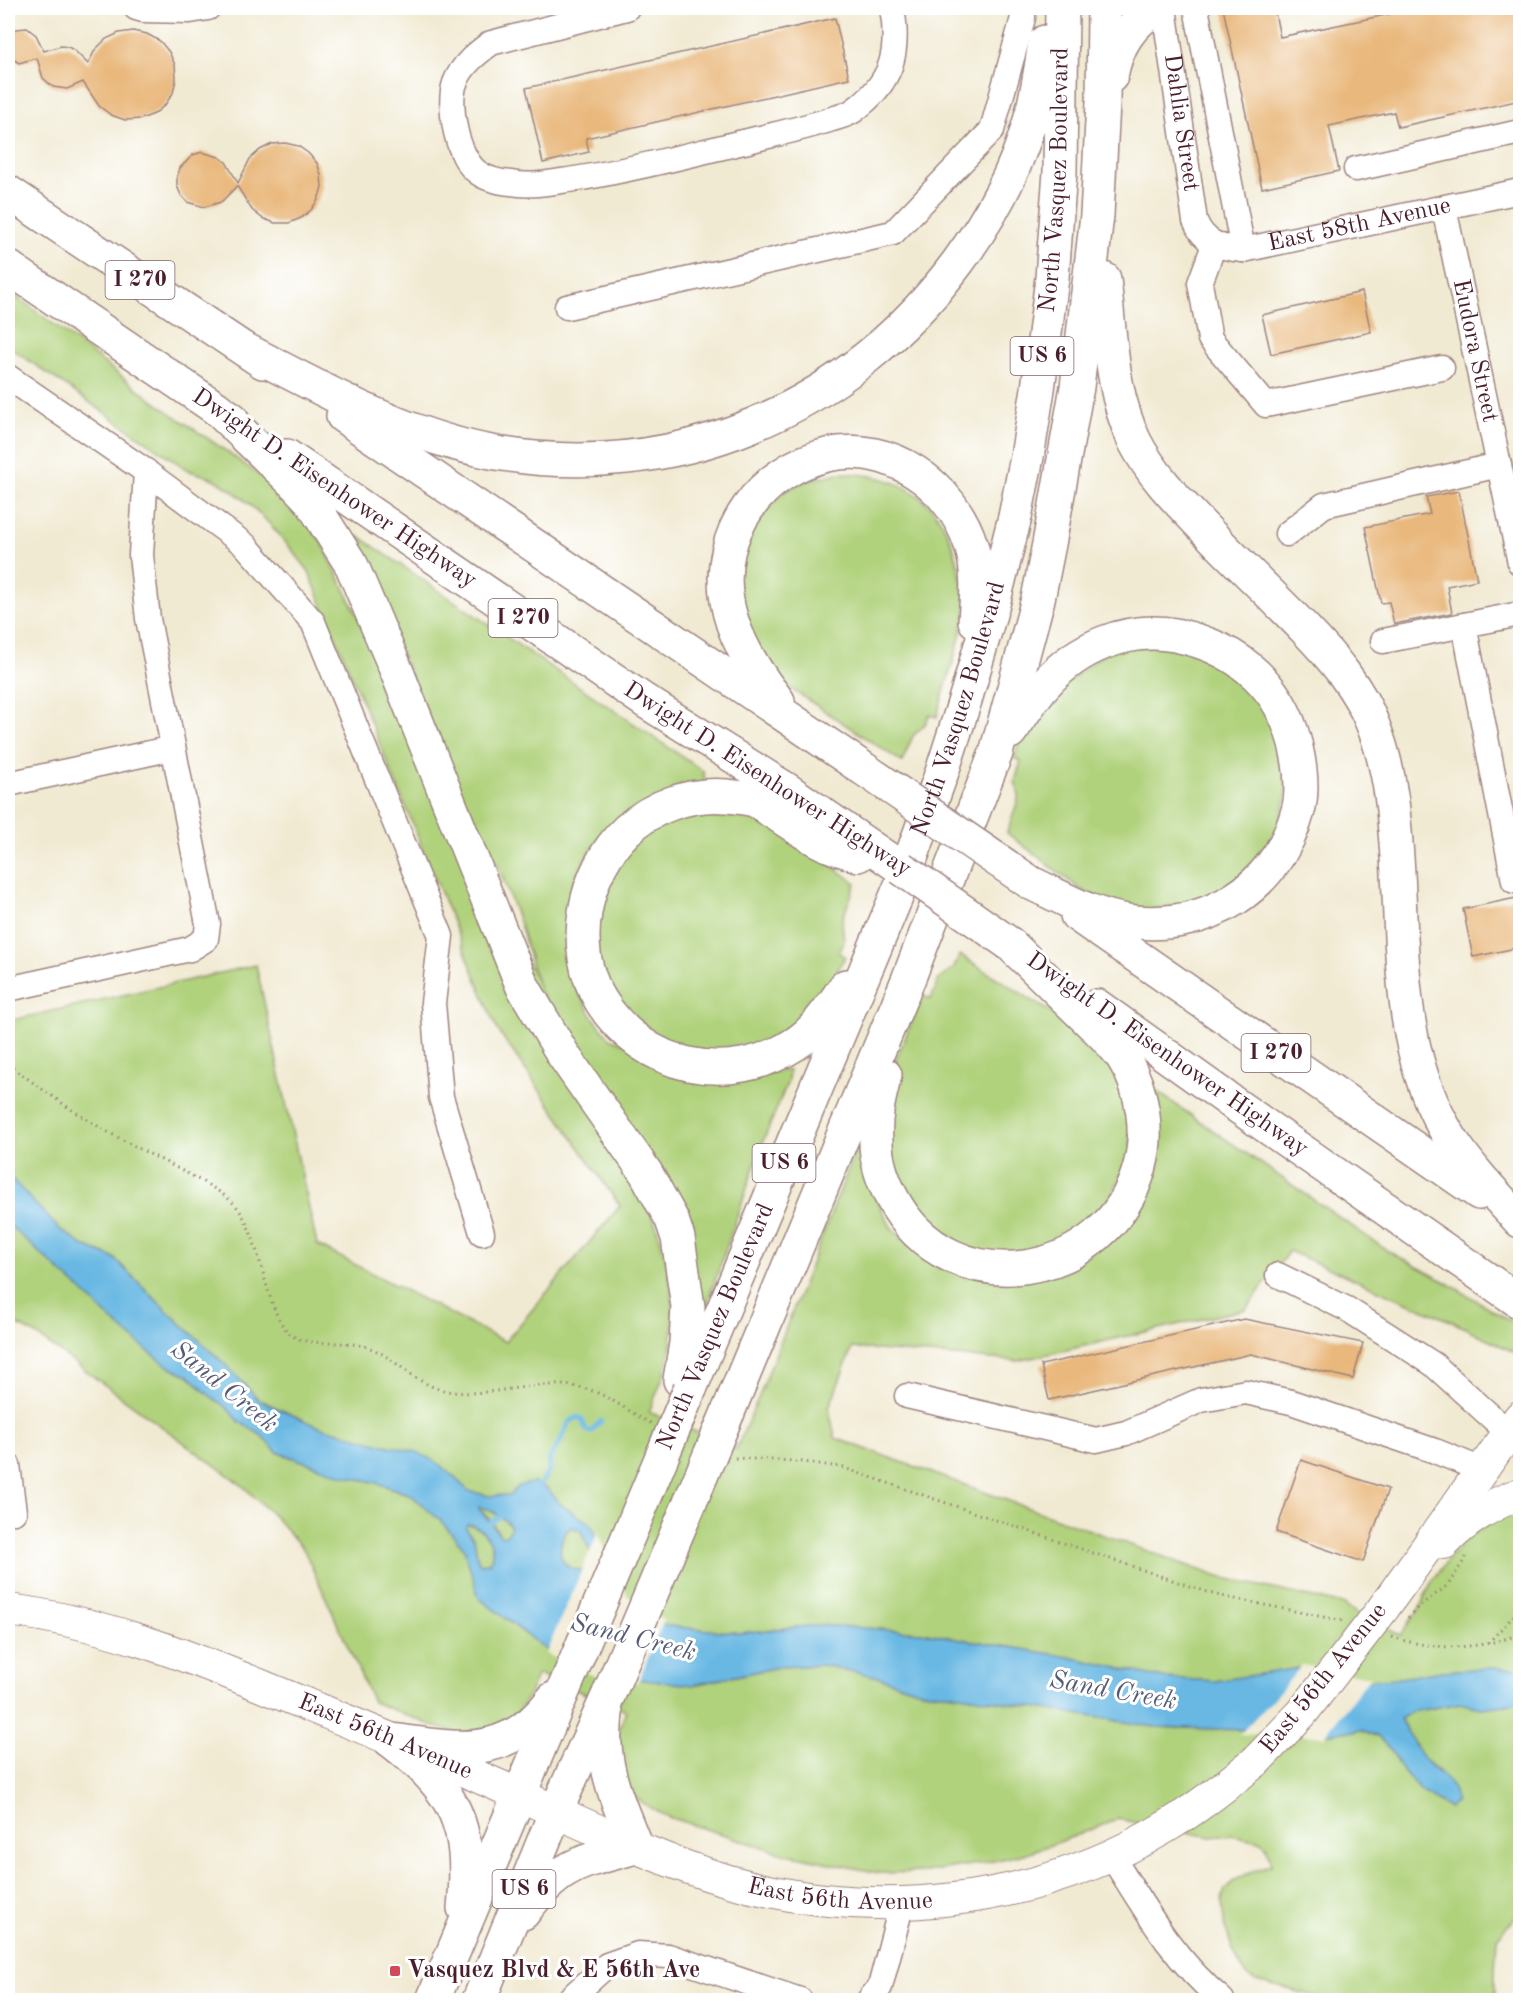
<svg xmlns="http://www.w3.org/2000/svg" width="1528" height="2008" font-family="'Old Standard TT',serif">
<style>
.green{fill:#b0d27b;stroke:#7d7853;stroke-width:1.5}
.water{fill:#68b8e3;stroke:#596c87;stroke-width:1.5;fill-rule:evenodd}
.pier{fill:#f1ead3}
.lines{fill:none;stroke-linecap:round;stroke-linejoin:round}
.stream{stroke:#68b8e3;stroke-width:5}
.building{fill:#e9b87c}
.minor-casing{stroke:#9e847f;stroke-width:27}
.major-casing{stroke:#9e847f;stroke-width:34}
.highway-casing{stroke:#9e847f;stroke-width:36}
.path{stroke:#9e847f;stroke-width:3;stroke-dasharray:1.5 4.5;stroke-linecap:butt}
.minor{stroke:#fff;stroke-width:24}
.major{stroke:#fff;stroke-width:32}
.highway{stroke:#fff;stroke-width:33}
.major-bridge-casing{stroke:#9e847f;stroke-width:34;stroke-linecap:butt}
.highway-bridge-casing{stroke:#9e847f;stroke-width:36;stroke-linecap:butt}
.major-bridge{stroke:#fff;stroke-width:32}
.highway-bridge{stroke:#fff;stroke-width:33}
.poi-dot{fill:#d1495b;stroke:#fff;stroke-width:2}
.labels{text-anchor:middle;dominant-baseline:central;stroke-width:6;stroke-linejoin:round;paint-order:stroke}
.shield{fill:#fff;stroke:#80626b;stroke-width:1.5}
.shield-label{font-size:22px;font-weight:bold;fill:#4a1f2b}
.street-label{font-size:24px;fill:#4a1f2b;stroke:#fff}
.poi-label{font-size:24px;font-weight:bold;fill:#4a1f2b;stroke:#fff;text-anchor:start}
.water-label{font-size:26px;font-style:italic;fill:#565c75;stroke:#fff}
</style>
<rect width="100%" height="100%" fill="#fff"/>
<filter id="ink" filterUnits="userSpaceOnUse"><feTurbulence type="fractalNoise" baseFrequency=".0167" numOctaves="2"/><feDisplacementMap in="SourceGraphic" scale="12" xChannelSelector="R" yChannelSelector="G"/><feConvolveMatrix kernelMatrix="1 2 1 2 8 2 1 2 1" color-interpolation-filters="sRGB"/></filter>
<filter id="wash" filterUnits="userSpaceOnUse"><feTurbulence type="fractalNoise" baseFrequency=".008" numOctaves="4" result="noise"/><feDisplacementMap in="SourceGraphic" scale="24" xChannelSelector="R" yChannelSelector="G"/><feGaussianBlur stdDeviation="1.35" result="paint"/><feColorMatrix in="noise" values="0 0 0 0 0 0 0 0 0 0 0 0 0 0 0 0 0 1.4 0 .05"/><feComposite in="paint" operator="in"/></filter>
<g filter="url(#wash)">
<rect width="100%" height="100%" fill="#f1ead3"/>
<!-- green -->
<g class="green">
<path d="M8,291C57,325 103,363 151,399C193,430 238,456 277,490C295,505 308,525 322,543L654,1220C668,1259 677,1304 671,1346C668,1369 657,1391 649,1412L736,1449L760,1394L863,1132L874,1194L891,1227L911,1248L930,1261L955,1271L1101,1247L1150,1087L1388,1251L1451,1285L1520,1327V1355L1457,1324L1289,1251L1246,1309L1018,1361L852,1348L829,1408L835,1438L1219,1577L1346,1605L1345,1607L1400,1635L1418,1611L1431,1583L1449,1558L1468,1537L1520,1505V1669L1494,1668L1443,1671L1401,1678L1367,1680L1300,1668L1215,1681L1163,1678L1069,1657L920,1632L819,1625L741,1633L667,1626L624,1597L591,1524L561,1505L547,1488L519,1486L510,1495L489,1496L468,1491L455,1478L417,1452L384,1445L317,1426L259,1400L228,1367L165,1309L114,1258L84,1246L58,1228L8,1175V1021L256,965L317,1245L505,1342L620,1206L497,1029L308,570C281,536 257,505 219,482C210,476 198,474 188,470L8,346Z"/>
<path d="M838,473C905,474 945,501 959,569C962,582 966,596 966,610C965,619 962,628 960,637C953,664 944,690 937,717L929,715L925,724L913,736L902,762L791,689L770,669L754,648L735,574L756,519L786,491L802,482Z"/>
<path d="M351,536L360,537L703,771L706,784L600,837L584,860L574,884L566,917L569,962L578,991L592,1016L610,1038L720,1079L789,1070L788,1081L762,1144L705,1310L695,1312L694,1272L539,989L520,924L497,863L459,789Z"/>
<path d="M1187,645L1256,689L1286,756V799L1279,824L1263,855L1216,897L1146,911L1101,900L1079,888L1007,833L1018,800L1019,794L1015,782L1021,761L1014,758L1029,714L1112,647Z"/>
<path d="M698,807L765,818L856,883L842,920L844,942L839,953L845,956L822,1003L764,1049L692,1055L631,1025L593,958L599,883L643,829Z"/>
<path d="M960,955L1081,1031L1122,1081L1132,1149L1106,1208L1056,1246L996,1257L950,1242L891,1181V1070L923,996L931,999L939,979L953,969Z"/>
<path d="M8,1224L84,1292L105,1314L171,1368L188,1375L210,1396L227,1408L238,1421L261,1435L277,1452L345,1476L378,1483L411,1495L441,1521L464,1548L479,1598L533,1640L693,1685L778,1667L822,1665L875,1676L921,1691L961,1695L1155,1727L1331,1733L1362,1730L1378,1737L1393,1752L1398,1765L1422,1792L1449,1808L1439,1771L1423,1759L1400,1719L1411,1712L1460,1703L1481,1708L1520,1703V1913L1497,1938L1495,1969V2000H1331L1256,1981C1253,1979 1250,1978 1248,1976C1234,1964 1217,1909 1224,1892C1230,1878 1260,1869 1272,1864L1266,1846L1259,1841L1232,1835L1210,1837L1118,1819L1054,1844L1020,1855L984,1863L925,1872L879,1873L782,1853L668,1817L647,1806L632,1794L624,1782L618,1733L626,1711L538,1674L528,1696L518,1712L504,1725L461,1734L436,1727L373,1702L304,1550L277,1519L243,1486L35,1334L8,1320Z"/>
<path d="M479,1507C491,1509 503,1517 511,1527L507,1535L501,1536L491,1521L479,1509Z"/>
<path d="M466,1524C484,1526 499,1547 489,1563L481,1564L478,1561L474,1539L465,1527Z"/>
<path d="M572,1527L581,1531L591,1553L586,1569C553,1575 556,1535 572,1527Z"/>
</g>
<!-- water -->
<path class="water" d="M8,1175L58,1228L84,1246L114,1258L165,1309L228,1367L259,1400L317,1426L384,1445L417,1452L438,1463L469,1491L489,1496L510,1495L519,1486L534,1482L547,1488L561,1505L591,1524L624,1597L667,1626L741,1633L819,1625L920,1632L1069,1657L1163,1678L1215,1681L1300,1668L1367,1680L1401,1678L1443,1671L1494,1668L1520,1669V1703L1481,1708L1460,1703L1411,1712L1400,1719C1408,1731 1414,1745 1422,1757C1434,1774 1453,1775 1456,1801L1449,1808L1422,1792L1398,1765L1393,1752L1378,1737L1362,1730L1331,1733L1155,1727L961,1695L921,1691L875,1676L822,1665L778,1667L693,1685L603,1676L548,1651L479,1598L464,1548L441,1521L411,1495L378,1483L345,1476L277,1452L261,1435L238,1421L227,1408L210,1396L188,1375L171,1368L148,1351L105,1314L83,1292L8,1224ZM479,1507C491,1509 503,1517 511,1527L507,1535L501,1536L479,1509ZM467,1524C484,1526 499,1547 489,1563L481,1564L478,1561L474,1539L466,1528ZM572,1527L581,1531L591,1553L586,1569C553,1576 556,1535 572,1527Z"/>
<!-- pier -->
<g class="pier">
<path d="M598,1533L627,1595L664,1620L638,1682L602,1679L563,1663L546,1653Z"/>
<path d="M1302,1665L1370,1677L1324,1736L1240,1734L1281,1690Z"/>
</g>
<g class="lines">
<!-- stream -->
<g class="stream">
<path d="M535,1488L542,1482L549,1471L550,1457L560,1442L569,1422L578,1417L582,1419L586,1430L591,1432L601,1421"/>
<path d="M487,1525L504,1513"/>
</g>
</g>
<g id="blocks">
<!-- building -->
<g class="building">
<path d="M1223,8H1274L1280,37L1419,8H1521V100L1398,127L1394,112L1329,126L1339,171L1262,188Z"/>
<path d="M835,18L849,78L586,138L589,152L543,163L526,88Z"/>
<path d="M27,28L36,35L44,51L61,46L68,47L74,50L88,64L95,50L106,39L119,33L133,31L147,34L160,41L169,52L175,65L176,79L173,93L165,105L154,114L141,119L125,120L111,115L99,106L83,82L67,89L53,87L43,78L37,58L19,63L8,56V35L16,29Z"/>
<path d="M285,143L298,146L308,153L317,163L321,175L322,187L318,200L311,210L301,218L289,223H275L262,218L252,210L237,186L221,202L204,207L187,202L181,195L177,186V177L180,168L193,155L202,152L219,157L226,162L238,183L250,159L260,150L272,144Z"/>
<path d="M1362,292L1371,332L1271,354L1262,315Z"/>
<path d="M1459,491L1477,580L1447,586L1452,613L1394,624L1389,602L1381,603L1365,527L1430,514L1426,497Z"/>
<path d="M1521,897V947L1473,957L1463,909Z"/>
<path d="M1244,1319L1363,1343L1353,1379L1251,1354L1049,1400L1041,1365Z"/>
<path d="M1301,1460L1388,1489L1363,1562L1276,1532Z"/>
</g>
</g>
</g>
<g filter="url(#ink)">
<use href="#blocks" fill-opacity="0" stroke="#9e847f" stroke-width="1.5"/>
<g class="lines">
<defs>
<g id="minor">
<path d="M136,8L143,10L190,11L208,8"/>
<path d="M627,8L491,43C476,54 462,65 455,83C447,105 457,157 477,172C486,179 500,182 511,183C532,187 554,182 575,179C633,170 691,154 748,141C776,134 805,128 832,119C839,117 847,115 853,111C892,83 900,53 892,8"/>
<path id="s1" d="M1164,8L1195,221C1204,243 1220,248 1243,250L1520,191"/>
<path d="M1196,8L1243,250"/>
<path d="M1356,169L1520,132"/>
<path id="s2" d="M1444,208L1520,563"/>
<path d="M1214,245L1200,283L1210,339L1266,405L1442,368"/>
<path d="M567,307L893,233L992,130L1023,18V8"/>
<path d="M8,377L141,468L245,545L313,622L441,936L433,1003L441,1097L482,1233"/>
<path d="M1287,534L1324,505L1499,465"/>
<path d="M1464,625L1514,881L1520,880"/>
<path d="M1383,641L1520,614"/>
<path d="M8,784L173,748"/>
<path d="M8,989L190,949L206,939L208,924L148,619L141,555L146,471"/>
<path d="M1278,1275L1347,1309L1433,1364L1509,1433"/>
<path d="M907,1396L1096,1440L1126,1433L1201,1400L1246,1392L1291,1402L1435,1451L1482,1470"/>
<path d="M8,1465L14,1512"/>
<path d="M1111,1855C1145,1909 1173,1959 1222,2000"/>
<path d="M568,2000L607,1965L638,1954L668,1956L800,2000"/>
<path d="M869,2000L880,1987L902,1903"/>
</g>
<g id="major">
<path d="M1444,1543C1466,1520 1491,1504 1520,1494"/>
<path id="s3" d="M8,1610C97,1621 181,1653 264,1687C337,1717 410,1746 481,1778C563,1813 644,1856 729,1881C874,1923 1035,1905 1164,1828C1197,1809 1227,1785 1256,1761"/>
<path d="M1382,1610L1520,1417"/>
</g>
<g id="highway">
<path d="M1111,76C1117,45 1130,25 1156,8"/>
<path d="M8,192L263,362"/>
<path d="M8,267L232,419"/>
<path d="M1104,279C1110,332 1111,394 1135,442C1152,475 1177,500 1202,526C1236,561 1271,594 1305,629C1332,657 1359,688 1373,725C1392,773 1395,823 1398,873C1403,964 1400,1060 1451,1139C1471,1170 1496,1195 1520,1221"/>
<path d="M246,350C324,390 404,436 491,452C675,485 847,411 958,262C988,221 1015,173 1029,124C1037,97 1041,70 1045,42"/>
<path d="M215,407L295,484L311,501L352,566L395,667L522,985L564,1056L646,1173L672,1220L678,1238L688,1307L686,1343L680,1380"/>
<path d="M343,416L861,767"/>
<path d="M287,456L645,701L789,791L901,868"/>
<path d="M778,701C755,672 733,638 727,601C715,533 761,470 827,455C890,441 952,485 971,545C979,570 977,595 975,621"/>
<path d="M1010,732C1022,716 1032,698 1045,684C1077,648 1127,626 1175,635C1241,648 1286,689 1298,757C1301,774 1303,793 1298,811C1277,888 1207,932 1128,921C1093,916 1063,898 1031,883"/>
<path d="M1077,915L1479,1193"/>
<path d="M846,986C831,1006 817,1030 795,1044C729,1087 643,1069 601,1001C568,948 583,872 627,830C654,805 691,793 727,796C735,797 747,798 754,800C760,802 765,807 770,810C788,821 808,837 828,845C838,849 848,852 858,855"/>
<path d="M1097,1006L1233,1103L1520,1302"/>
<path d="M885,1075C879,1097 874,1118 876,1142C876,1161 883,1181 892,1198C950,1308 1109,1282 1140,1166C1149,1132 1143,1091 1125,1061C1115,1044 1099,1031 1085,1017C1060,993 1035,968 1010,944"/>
<path id="s4" d="M690,1389L902,883L942,772L966,697L994,600L1015,517L1027,457L1038,389L1052,278L1060,172L1062,8"/>
<path d="M728,1412L908,980L996,753L1014,688L1038,599L1049,544L1077,387L1097,215L1103,103L1104,8"/>
<path d="M390,1740C456,1791 472,1824 464,1908"/>
<path d="M390,1740C458,1748 506,1762 553,1699"/>
<path d="M523,1913C559,1864 581,1862 636,1847C623,1814 607,1781 605,1745C604,1735 605,1724 606,1713"/>
<path d="M433,2000L663,1454"/>
<path d="M479,2000L556,1811L608,1696L710,1455"/>
</g>
</defs>
<!-- minor casing -->
<use href="#minor" class="minor-casing"/>
<!-- major casing -->
<use href="#major" class="major-casing"/>
<!-- highway casing -->
<use href="#highway" class="highway-casing"/>
<!-- path -->
<g class="path">
<path d="M8,1064C44,1091 81,1118 121,1139C145,1152 170,1164 194,1177C208,1185 224,1193 235,1205C262,1234 265,1319 293,1336C310,1347 343,1340 364,1346C394,1354 413,1385 447,1391C492,1399 538,1377 583,1388C608,1394 628,1412 651,1423"/>
<path d="M735,1458L795,1461L841,1467L1216,1595L1343,1621"/>
<path d="M1408,1618L1418,1607L1448,1585L1467,1556"/>
<path d="M1392,1637C1436,1651 1477,1650 1520,1634"/>
<path d="M1488,1643L1520,1609"/>
</g>
<!-- minor -->
<use href="#minor" class="minor"/>
<!-- major -->
<use href="#major" class="major"/>
<!-- highway -->
<use href="#highway" class="highway"/>
<defs>
<path id="major-bridge" d="M1256,1761L1302,1713L1382,1610"/>
<g id="highway-bridge">
<path d="M861,767L1031,883"/>
<path d="M901,868L1010,944"/>
<path d="M663,1454L690,1389"/>
<path d="M710,1455L728,1412"/>
</g>
</defs>
<!-- major-bridge casing -->
<use href="#major-bridge" class="major-bridge-casing"/>
<!-- highway-bridge casing -->
<use href="#highway-bridge" class="highway-bridge-casing"/>
<!-- major-bridge -->
<use href="#major-bridge" class="major-bridge"/>
<!-- highway-bridge -->
<use href="#highway-bridge" class="highway-bridge"/>
</g>
</g>
<!-- markers -->
<rect class="poi-dot" x="389" y="1965" width="12" height="12" rx="3"/>
<g class="labels">
<!-- shield labels -->
<g class="shield">
<rect x="105.5" y="261" width="69" height="38" rx="4.5"/>
<rect x="1010.5" y="337" width="63" height="38" rx="4.5"/>
<rect x="488.5" y="599" width="69" height="38" rx="4.5"/>
<rect x="1241.5" y="1034" width="69" height="38" rx="4.5"/>
<rect x="752.5" y="1144" width="63" height="38" rx="4.5"/>
<rect x="492.5" y="1870" width="63" height="38" rx="4.5"/>
</g>
<g class="shield-label">
<text x="140" y="280">I 270</text>
<text x="1042" y="356">US 6</text>
<text x="523" y="618">I 270</text>
<text x="1276" y="1053">I 270</text>
<text x="784" y="1163">US 6</text>
<text x="524" y="1889">US 6</text>
</g>
<!-- street labels -->
<g class="street-label">
<text stroke="none"><textPath href="#s1" startOffset="116">Dahlia Street</textPath></text>
<text stroke="none"><textPath href="#s4" startOffset="1272">North Vasquez Boulevard</textPath></text>
<text stroke="none"><textPath href="#s1" startOffset="394">East 58th Avenue</textPath></text>
<text stroke="none"><textPath href="#s2" startOffset="146">Eudora Street</textPath></text>
<text transform="translate(334 489) rotate(34)">Dwight D. Eisenhower Highway</text>
<text stroke="none"><textPath href="#s4" startOffset="732">North Vasquez Boulevard</textPath></text>
<text transform="translate(767 780) rotate(33)">Dwight D. Eisenhower Highway</text>
<text transform="translate(1167 1055) rotate(35)">Dwight D. Eisenhower Highway</text>
<text transform="translate(716 1327) rotate(-67)">North Vasquez Boulevard</text>
<text transform="translate(1324 1679) rotate(-51)">East 56th Avenue</text>
<text stroke="none"><textPath href="#s3" startOffset="399">East 56th Avenue</textPath></text>
<text stroke="none"><textPath href="#s3" startOffset="885">East 56th Avenue</textPath></text>
</g>
<!-- poi labels -->
<g class="poi-label">
<text x="407" y="1971">Vasquez Blvd &amp; E 56th Ave</text>
</g>
<!-- water labels -->
<g class="water-label">
<text transform="translate(224 1387) rotate(39)">Sand Creek</text>
<text transform="translate(633 1638) rotate(14)">Sand Creek</text>
<text transform="translate(1113 1691) rotate(10)">Sand Creek</text>
</g>
</g>
<!-- margin -->
<rect width="1528" height="2008" fill="none" stroke="#fff" stroke-width="30"/>
</svg>
